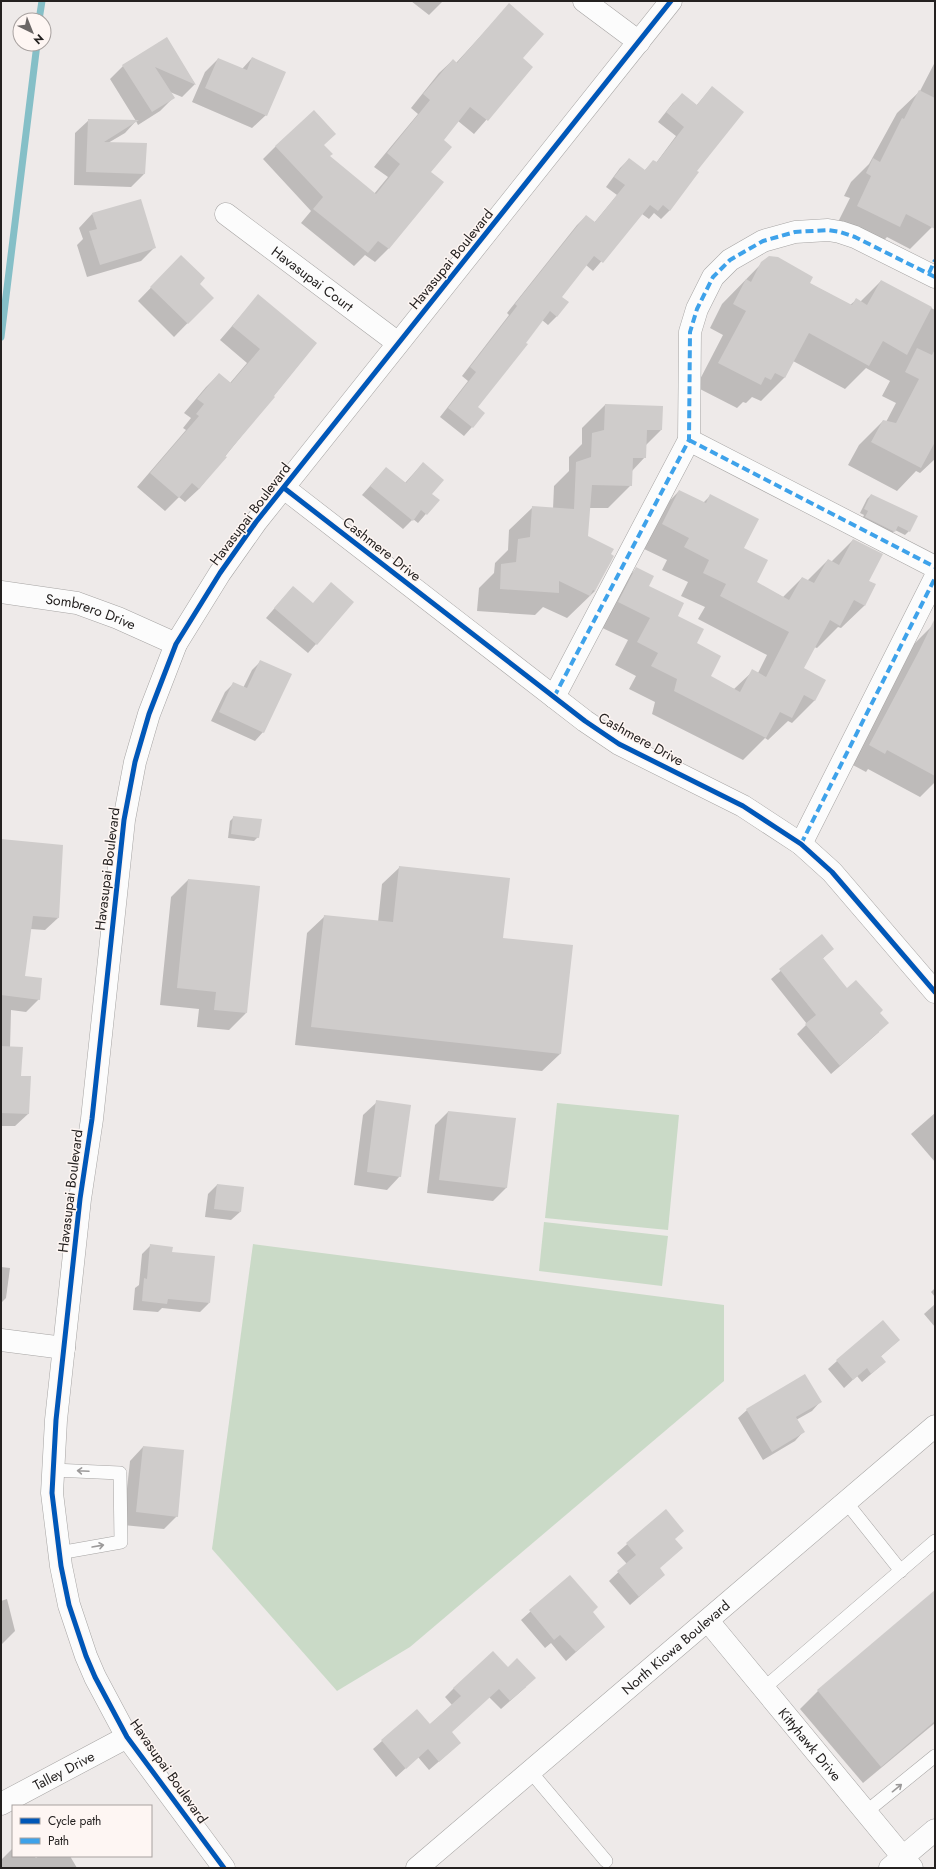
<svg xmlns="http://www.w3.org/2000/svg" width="936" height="1869" font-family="Jost,sans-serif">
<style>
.green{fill:#cadac7}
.shadow{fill:#0003}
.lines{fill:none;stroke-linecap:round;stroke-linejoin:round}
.stream{stroke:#85bfc7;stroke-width:7}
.building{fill:#cfcccb}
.service-casing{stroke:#a6a4a3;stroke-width:14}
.minor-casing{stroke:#a6a4a3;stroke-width:23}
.tertiary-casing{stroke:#a6a4a3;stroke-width:23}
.service{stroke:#fcfcfc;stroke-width:13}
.minor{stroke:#fcfcfc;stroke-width:22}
.tertiary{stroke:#fcfcfc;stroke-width:22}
.quiet{stroke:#3ea2ea;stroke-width:4;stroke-dasharray:8 4;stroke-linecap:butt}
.cycleway-casing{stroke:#fef6f3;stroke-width:8}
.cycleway{stroke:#0057b8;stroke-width:5}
.oneway{stroke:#9b9999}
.labels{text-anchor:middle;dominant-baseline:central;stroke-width:3;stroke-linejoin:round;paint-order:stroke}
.street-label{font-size:14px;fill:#242120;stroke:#fef6f3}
</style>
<rect width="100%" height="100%" fill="#eeeae9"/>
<!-- green -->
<g class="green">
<path d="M557,1103L679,1115L668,1230L545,1218Z"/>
<path d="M544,1222L668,1236L662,1286L539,1271Z"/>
<path d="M253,1244L724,1305V1381L410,1647L337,1691L212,1549Z"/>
</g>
<!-- shadow -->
<g class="shadow">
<path d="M411,1H443L429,15Z"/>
<path d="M509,5L521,58L532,67L474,134L458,121L442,141L430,172L442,182L388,249L375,262L365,255L354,266L301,223L311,211L263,159L276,146L323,145L328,157L374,194L388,177L374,167L418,114L411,108L439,73L453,60L456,63Z"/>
<path d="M166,39L195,84L182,97L170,92L173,98L160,111L138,125L136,121L125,133L108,143L146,144L144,174L131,187L74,185L75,133L89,120L136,121L110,79L123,66Z"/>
<path d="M252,58L266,115L252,128L192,102L205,72L218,59L242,69Z"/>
<path d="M935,62V221L932,227L910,249L887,237L877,248L835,228L850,198L844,196L851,182L869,164L897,113L920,91Z"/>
<path d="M712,87L696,171L670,210L661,219L654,213L649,219L642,214L593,271L586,265L561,297L557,316L548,325L542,320L476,407L472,427L464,436L440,417L468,381L462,376L509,315L507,313L577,225L586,216L594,223L617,195L606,187L620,168L629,159L644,171L654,161L656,163L676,136L658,122L673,103L682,95L696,106Z"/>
<path d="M92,214L154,248L141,261L87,277L77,245L83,239L79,228Z"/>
<path d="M762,263L809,283L850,305L856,300L860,302L881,281L935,310V459L920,473L916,471L897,491L848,465L859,445L883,421L886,422L896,403L882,396L890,381L866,368L845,389L793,361L784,378L761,401L752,397L746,403L743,402L737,408L696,387L723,335L710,328L722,304Z"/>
<path d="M168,270L198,284L212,298L174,337L138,301Z"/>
<path d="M258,296L316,343L199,489L185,502L179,497L165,511L137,487L186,430L183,428L191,418L184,413L206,387L219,374L230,383L247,363L220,340Z"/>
<path d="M605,405L662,407L661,430L646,445L645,457L632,471L631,485L608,508H589L587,536L595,591L567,618L543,607L535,615L477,611L479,588L494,573L495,563L508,550L509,530L532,508L553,509L554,486L569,471V457L582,444V428Z"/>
<path d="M423,463L431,494L438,500L418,523L413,519L403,529L362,495L386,468L405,483Z"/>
<path d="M679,491L703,503L711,495L743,549L756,583L783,597L802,578L807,581L828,560L831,562L853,540L868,581L875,585L864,606L841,628L838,627L817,648L814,647L802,669L815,700L792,723L788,721L768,740L765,738L743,760L652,714L655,702L629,689L636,676L615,665L628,640L596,625L614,591L637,568L647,586L676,616L695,643L709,677L734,689L753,671L758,673L767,655L698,619L705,607L681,596L688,582L662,570L667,560L640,547L657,514Z"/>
<path d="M871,495L909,531L905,535L895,530L890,536L861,521L864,515L860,513L867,499Z"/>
<path d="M293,587L312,604L316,644L308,653L266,618Z"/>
<path d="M931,627L935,629V782L920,797L868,769L866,772L851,764L912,646Z"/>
<path d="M261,661L263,732L255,741L211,721L225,692L234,683L243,688L252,670Z"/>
<path d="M234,817L258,837L254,841L228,838L230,821Z"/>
<path d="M1,840L58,918L45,930L30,929L24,977L39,999L26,1012L11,1010L10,1048L20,1077L28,1114L15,1126H1Z"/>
<path d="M400,867L502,939L572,946L560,1054L542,1071L295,1045L307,933L325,916L378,922L382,884Z"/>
<path d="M188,880L246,1013L229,1030L197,1027L199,1009L160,1005L171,897Z"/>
<path d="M822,936L833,949L822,959L847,989L878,1013L879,1032L831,1074L797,1034L807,1024L771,979Z"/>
<path d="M377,1102L400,1176L387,1190L354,1185L363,1115Z"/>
<path d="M448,1112L507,1187L493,1201L427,1193L435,1125Z"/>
<path d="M935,1113V1162L911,1134Z"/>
<path d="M217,1185L240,1212L231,1220L205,1217L208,1194Z"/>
<path d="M151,1245L171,1252L209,1303L200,1312L162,1308L158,1312L133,1310L135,1288L139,1285L142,1254Z"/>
<path d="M1,1267L10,1268L6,1298L1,1303Z"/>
<path d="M935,1288V1297L931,1292Z"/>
<path d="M935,1304V1327L924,1314Z"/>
<path d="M899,1340L880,1357L885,1362L862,1382L857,1376L844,1388L828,1369L837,1361Z"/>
<path d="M820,1402L812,1411L796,1420L803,1432L795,1441L763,1460L738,1418L747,1410Z"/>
<path d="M143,1447L177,1516L164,1529L123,1525L130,1461Z"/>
<path d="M665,1511L674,1540L659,1569L664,1575L630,1605L609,1581L627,1564L617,1553Z"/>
<path d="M570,1576L592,1612L604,1627L566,1661L551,1643L545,1648L521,1620Z"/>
<path d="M935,1592V1723L863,1783L800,1709L818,1691Z"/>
<path d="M7,1599L15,1631L1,1645V1601Z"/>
<path d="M507,1668L526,1687L501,1709L489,1697L451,1732V1751L429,1770L418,1757L396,1777L373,1749L382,1741L429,1725L452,1705L445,1697L454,1688Z"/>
<path d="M13,1848V1856H34L36,1858L39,1856H70L77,1868H1V1860Z"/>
</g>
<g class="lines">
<!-- stream -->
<g class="stream">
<path d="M39,20L42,1"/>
<path d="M1,337L37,44"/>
</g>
</g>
<!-- building -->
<g class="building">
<path d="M509,3L544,34L523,58L533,67L488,121L470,107L444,140L452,147L431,172L444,182L389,249L378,241L368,253L313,209L323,197L275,146L314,110L336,134L324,145L333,154L330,156L376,194L400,164L387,153L430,100L423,94L453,59L457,63Z"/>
<path d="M167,37L196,85L155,67L175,98L152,112L122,65Z"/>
<path d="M252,57L286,72L267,116L205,88L218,58L247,70Z"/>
<path d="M712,86L744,112L697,171L699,172L670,211L663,205L658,211L650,205L603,263L594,256L562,297L569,302L557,317L550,311L526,343L528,344L478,407L485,413L473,428L448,408L476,372L470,367L517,306L515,304L586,215L595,222L625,185L614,177L629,158L645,170L653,160L657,162L684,127L666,112L682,93L697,105Z"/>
<path d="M919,90L935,98V229L906,214L900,227L857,206L871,176L866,173L873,158L880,162L902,118L904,119Z"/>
<path d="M88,119L139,120L104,142L147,143L145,174L86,172Z"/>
<path d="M141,199L156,248L100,265L89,231L97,229L92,213Z"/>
<path d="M181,255L205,278L200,284L214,298L188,324L150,287Z"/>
<path d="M769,256L778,257L813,277L810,283L852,305L856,298L867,305L881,280L932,307L907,355L883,341L869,366L809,333L785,378L775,373L771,380L765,377L761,385L718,363L746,311L733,304L746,279L751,282L761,262Z"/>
<path d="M258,294L317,343L274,396L275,397L225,456L227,457L199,489L192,483L179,498L150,473L199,416L196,414L204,404L197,399L219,373L231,383L260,349L232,326Z"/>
<path d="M917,348L932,355L935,349V442L921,468L871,442L883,420L896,423L919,379L905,372Z"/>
<path d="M605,404L663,406L662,430H647L646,458H633L632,486L592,485L588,536L614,549L611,554L614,556L595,591L593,590L590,596L559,581V593L500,589L501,564L516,562L518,539L530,537L532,506L574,509L576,462L591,457L592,433L604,430Z"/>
<path d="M423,462L444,480L432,494L440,500L427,515L421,510L413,521L370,486L386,467L406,483Z"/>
<path d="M679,490L706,503L710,494L759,519L744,548L768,560L757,582L789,600L802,577L814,583L828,559L839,565L853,539L883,554L869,581L876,584L865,606L854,600L840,626L830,620L804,668L826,680L815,701L804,695L792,718L780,712L766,738L674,691L677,679L651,666L658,653L637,642L650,618L618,602L636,567L654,576L649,586L684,603L678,616L704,629L697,643L721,656L711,676L740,692L752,669L766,677L789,632L720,596L726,584L703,573L709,560L684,547L689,538L662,524Z"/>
<path d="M871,494L918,516L910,532L898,526L895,532L865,517L868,511L864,509Z"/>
<path d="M331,582L354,602L317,645L274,608L293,586L313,603Z"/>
<path d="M935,618V776L887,750L885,754L869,745L919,651Z"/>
<path d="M260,660L292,674L264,733L219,712L233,682L247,688Z"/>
<path d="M233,816L262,819L259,838L231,834Z"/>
<path d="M1,839L63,845L59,918L33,916L25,976L42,978L40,1000L1,995Z"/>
<path d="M399,866L510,878L503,938L573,945L561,1054L311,1027L324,915L393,922Z"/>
<path d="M188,879L260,886L247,1013L214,1010L216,992L177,988Z"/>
<path d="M822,934L834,949L823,958L847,988L856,980L883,1010L880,1013L889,1023L840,1066L805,1024L816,1015L779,969Z"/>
<path d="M1,1046L23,1047L21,1076H31L29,1114L1,1113Z"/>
<path d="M376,1100L411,1105L401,1177L367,1172Z"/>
<path d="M448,1111L516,1118L507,1188L439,1180Z"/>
<path d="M217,1184L244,1187L241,1212L214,1209Z"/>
<path d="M150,1244L173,1247L172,1252L215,1256L210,1303L168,1299L167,1304L142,1301L144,1278L147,1279Z"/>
<path d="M883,1320L900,1340L881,1356L886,1362L871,1374L867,1368L853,1380L836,1360Z"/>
<path d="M805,1374L822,1402L796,1417L805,1432L772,1452L746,1409Z"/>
<path d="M143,1446L184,1450L178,1517L136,1512Z"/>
<path d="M666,1509L684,1531L675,1539L683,1548L660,1568L665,1575L639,1597L617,1571L636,1555L626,1543Z"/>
<path d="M570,1575L598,1607L593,1612L605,1627L576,1652L560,1635L554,1640L529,1610Z"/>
<path d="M935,1590V1721L881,1767L817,1690Z"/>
<path d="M493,1651L508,1667L517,1658L536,1678L510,1701L499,1689L452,1732L461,1743L439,1762L428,1749L406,1769L381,1740L417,1709L430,1724L461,1696L453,1688Z"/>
</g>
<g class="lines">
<defs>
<g id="service">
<path d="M53,1470L120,1473L121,1542L59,1553"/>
<path d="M846,1502L901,1571"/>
<path d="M763,1689L935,1541"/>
<path d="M530,1771L606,1861"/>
<path d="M866,1812L935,1756"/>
</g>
<g id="minor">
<path d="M584,1L639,42"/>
<path id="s1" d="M226,214L398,343"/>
<path d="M689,440L935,567"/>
<path d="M284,488L585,721L619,744L743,806L801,844L832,872L935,992"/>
<path id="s2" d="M1,592L77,603L118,618L176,644"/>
<path d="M554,697L689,440L690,332L697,309L713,277L730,260L763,241L795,232L828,230L840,232L855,237L935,277"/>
<path d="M801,844L935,578"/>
<path d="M1,1340L64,1348"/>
<path id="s3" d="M708,1621L912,1868"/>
<path id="s4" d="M1,1804L127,1737"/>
<path d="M890,1868L935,1830"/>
</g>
<g id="tertiary">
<path d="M224,1868L127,1737L95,1677L86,1656L69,1605L61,1566L52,1493L56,1420L80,1199L92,1119L124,820L135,762L149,714L176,644L220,573L256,522L671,1"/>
<path id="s5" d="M417,1868L935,1426"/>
</g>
</defs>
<!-- service casing -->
<use href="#service" class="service-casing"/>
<!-- minor casing -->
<use href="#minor" class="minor-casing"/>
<!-- tertiary casing -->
<use href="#tertiary" class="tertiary-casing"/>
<!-- service -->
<use href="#service" class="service"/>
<!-- minor -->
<use href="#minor" class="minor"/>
<!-- tertiary -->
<use href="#tertiary" class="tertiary"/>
<!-- quiet -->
<g class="quiet">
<path d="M929,273L935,260"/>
<path d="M689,440L935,567"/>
<path d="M554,697L689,440L690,332L697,309L713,277L730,260L763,241L795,232L828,230L840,232L855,237L935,277"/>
<path d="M801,844L935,578"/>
</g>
<defs>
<g id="cycleway">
<path d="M284,488L585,721L619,744L743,806L801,844L832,872L935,992"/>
<path d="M224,1868L127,1737L95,1677L86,1656L69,1605L61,1566L52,1493L56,1420L80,1199L92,1119L124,820L135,762L149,714L176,644L220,573L256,522L671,1"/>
</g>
</defs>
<!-- cycleway casing -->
<use href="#cycleway" class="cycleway-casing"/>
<!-- cycleway -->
<use href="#cycleway" class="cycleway"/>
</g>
<!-- one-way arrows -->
<defs><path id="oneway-shaft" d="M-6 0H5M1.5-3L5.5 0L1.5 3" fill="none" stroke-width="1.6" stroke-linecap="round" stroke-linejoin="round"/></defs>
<g class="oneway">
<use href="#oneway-shaft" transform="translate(83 1471) rotate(-177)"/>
<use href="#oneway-shaft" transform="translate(98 1546) rotate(-10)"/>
<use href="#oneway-shaft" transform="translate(897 1788) rotate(-39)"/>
</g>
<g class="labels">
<!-- street labels -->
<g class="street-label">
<text transform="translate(451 259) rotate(-51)">Havasupai Boulevard</text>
<text stroke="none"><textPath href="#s1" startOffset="108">Havasupai Court</textPath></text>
<text transform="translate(250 514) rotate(-53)">Havasupai Boulevard</text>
<text transform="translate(382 549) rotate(38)">Cashmere Drive</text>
<text stroke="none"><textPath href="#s2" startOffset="92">Sombrero Drive</textPath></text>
<text transform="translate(641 739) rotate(29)">Cashmere Drive</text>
<text transform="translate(107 869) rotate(-83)">Havasupai Boulevard</text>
<text transform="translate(70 1191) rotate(-83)">Havasupai Boulevard</text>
<text stroke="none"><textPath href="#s5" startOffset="340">North Kiowa Boulevard</textPath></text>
<text stroke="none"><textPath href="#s3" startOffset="160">Kittyhawk Drive</textPath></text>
<text stroke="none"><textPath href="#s4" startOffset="71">Talley Drive</textPath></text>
<text transform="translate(169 1771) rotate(55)">Havasupai Boulevard</text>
</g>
</g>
<!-- border -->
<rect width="936" height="1869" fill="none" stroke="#242120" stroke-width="4"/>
<!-- legend -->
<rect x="12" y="1805" width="140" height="52" fill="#fef6f3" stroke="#a7a19f"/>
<rect x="20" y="1818" width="20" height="6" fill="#0057b8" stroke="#a7a19f"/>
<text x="48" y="1825" font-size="12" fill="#242120">Cycle path</text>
<rect x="20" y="1838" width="20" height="6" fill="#3ea2ea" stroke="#a7a19f"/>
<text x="48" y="1845" font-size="12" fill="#242120">Path</text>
<!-- north arrow -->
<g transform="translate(32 32) rotate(137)"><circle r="19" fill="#fef6f3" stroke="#a7a19f"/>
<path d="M0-3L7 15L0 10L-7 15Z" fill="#6b6766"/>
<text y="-6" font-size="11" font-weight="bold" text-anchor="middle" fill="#242120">N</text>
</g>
</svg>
